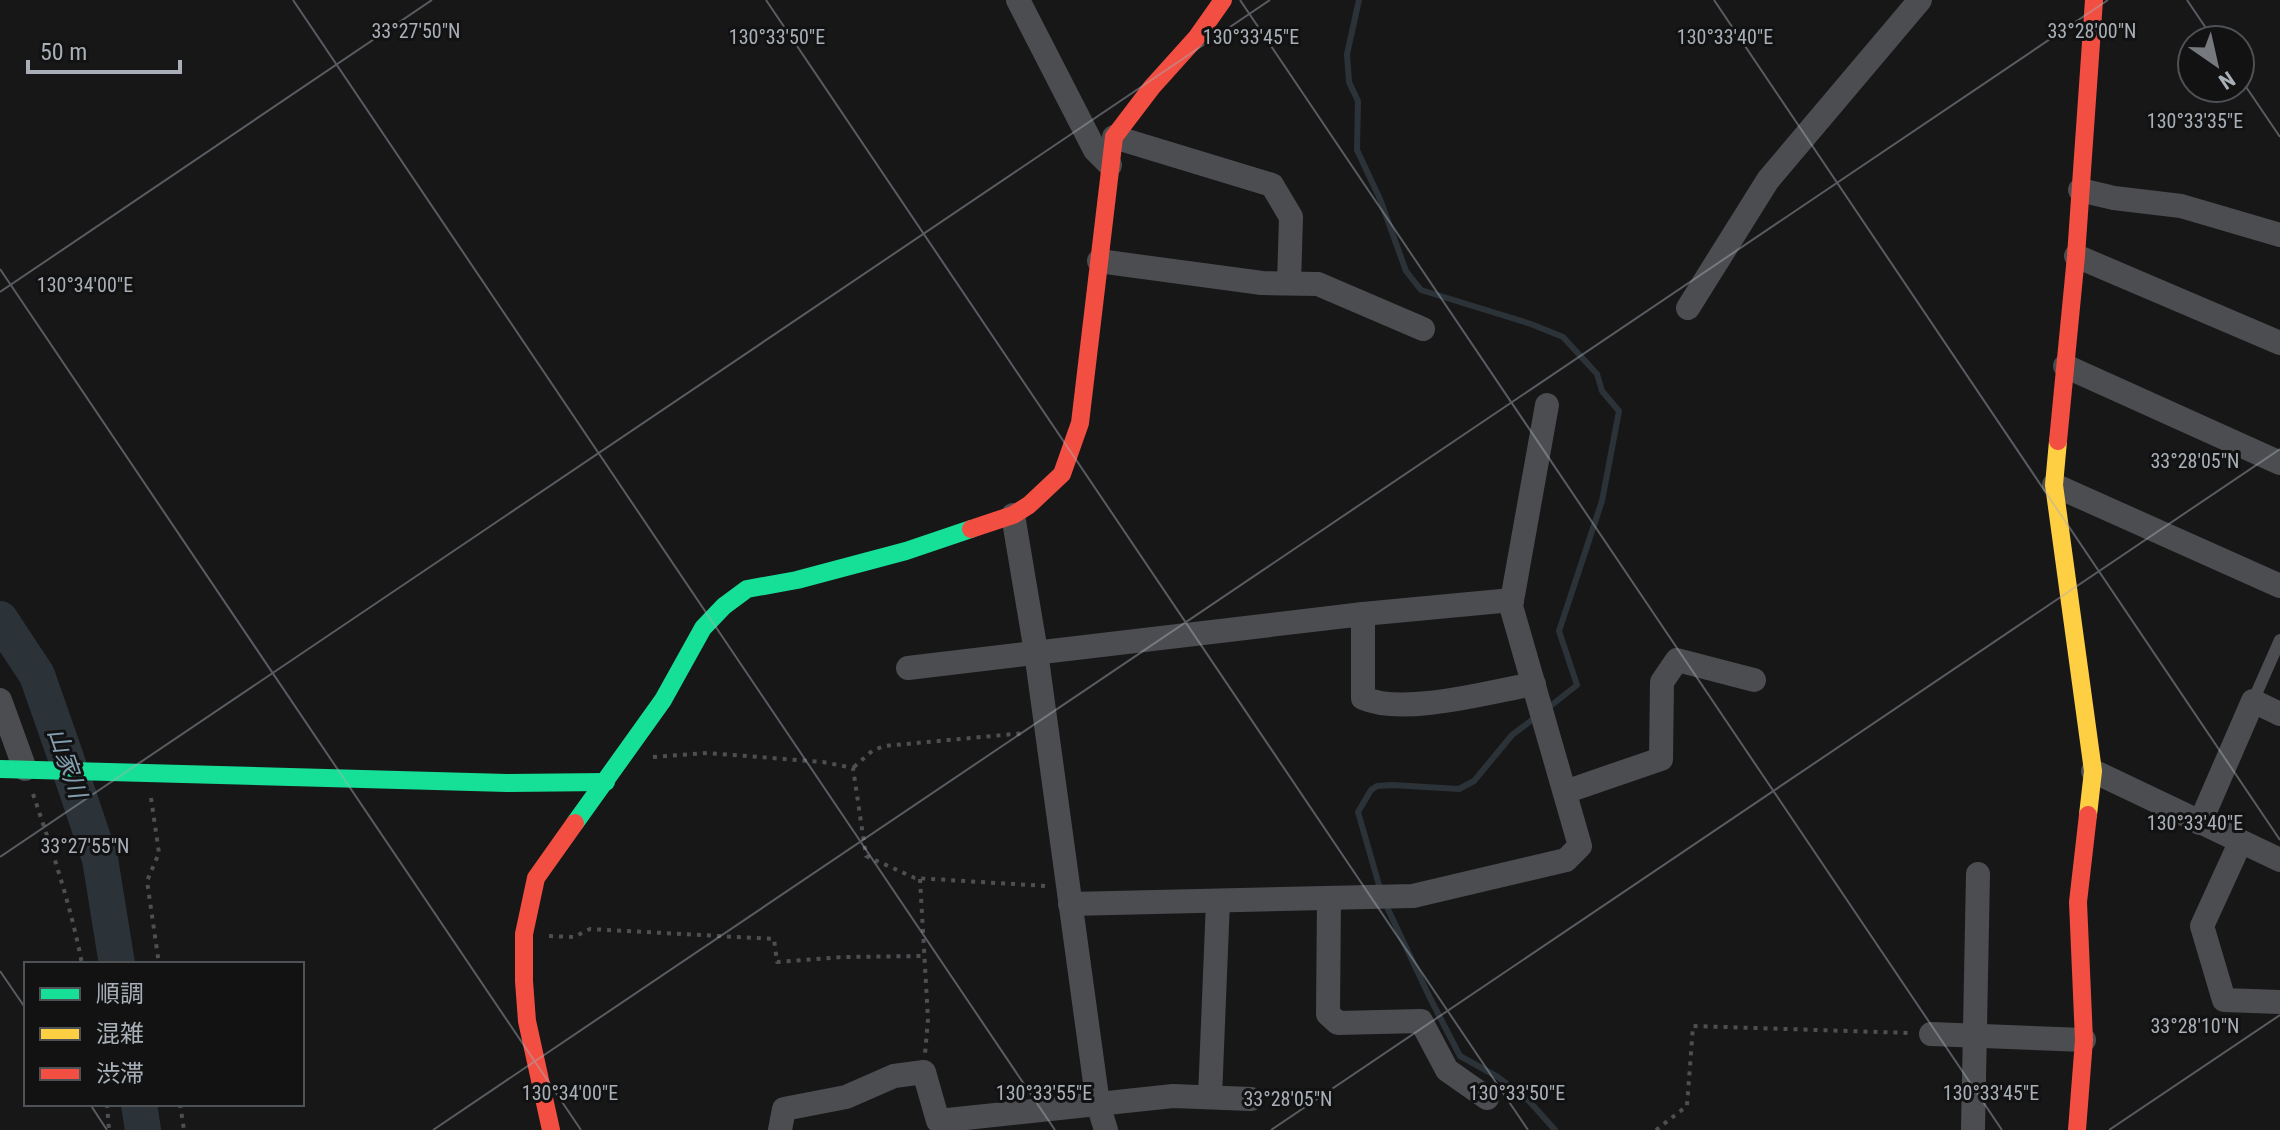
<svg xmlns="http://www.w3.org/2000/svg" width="2280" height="1130" font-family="'Roboto Condensed','Noto Sans JP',sans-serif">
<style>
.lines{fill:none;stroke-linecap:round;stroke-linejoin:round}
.stream{stroke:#2b3339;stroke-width:6}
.river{stroke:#2b3339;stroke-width:36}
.path{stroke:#4d4f51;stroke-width:4;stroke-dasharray:4 6;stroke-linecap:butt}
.lane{stroke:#4c4d50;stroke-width:12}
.street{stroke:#4c4d50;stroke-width:24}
.fast{stroke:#16e098;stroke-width:18}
.slow{stroke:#ffcf43;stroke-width:18}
.jam{stroke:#f24e42;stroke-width:18}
.ticks{fill:none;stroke:#a9afb7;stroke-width:2;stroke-opacity:0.45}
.labels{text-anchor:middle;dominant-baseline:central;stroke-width:6;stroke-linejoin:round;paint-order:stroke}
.water-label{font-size:24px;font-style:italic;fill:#839fb0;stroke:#121213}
.ticks-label{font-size:20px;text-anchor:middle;fill:#a9afb7;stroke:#121213;stroke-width:6;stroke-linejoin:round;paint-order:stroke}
</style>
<rect width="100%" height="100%" fill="#171718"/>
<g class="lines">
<!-- stream -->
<g class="stream">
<path d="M1359,0L1347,54L1349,82L1358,101L1357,150L1380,199L1406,271L1421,290L1531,324L1563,337L1597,374L1602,391L1619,411L1602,501L1559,631L1577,685L1548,708"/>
<path d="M1381,892L1358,812L1371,790L1377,786L1392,785L1459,789L1474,781L1512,735L1536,717"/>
<path d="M1385,903L1430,998L1460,1056L1498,1077L1530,1102L1555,1130"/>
</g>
<!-- river -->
<g class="river">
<path d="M0,619L37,675L66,758L100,859L117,964"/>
<path d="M139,1104L143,1130"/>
</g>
<!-- path -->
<g class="path">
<path d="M653,757L707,753L823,762L853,768L866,856L915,878L1046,886"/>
<path d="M854,767L872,751L884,746L1025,733"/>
<path d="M33,794C52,850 71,906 82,964"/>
<path d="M151,798L159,853L147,881L159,964"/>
<path d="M920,879L928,1019L925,1054"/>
<path d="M549,936L574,937L590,929L774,939L777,962L842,957L924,956"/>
<path d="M107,1104L109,1130"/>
<path d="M180,1104L184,1130"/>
<path d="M1656,1130L1687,1106L1693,1026L1910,1033"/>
</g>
<!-- lane -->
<path class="lane" d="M2253,701L2280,640"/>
<!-- street -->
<g class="street">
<path d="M1018,0L1095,150L1110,165"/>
<path d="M1114,137L1272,185L1291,217L1289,283"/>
<path d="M2080,190L2114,198L2181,206L2280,235"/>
<path d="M2076,256L2280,343"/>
<path d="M1099,261L1262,283L1318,284L1423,329"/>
<path d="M1688,308L1768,180L1920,0"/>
<path d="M2065,366L2280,463"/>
<path d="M2054,485L2280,586"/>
<path d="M1013,515L1036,652L1098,1104L1106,1130"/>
<path d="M1363,614L1512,600"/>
<path d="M908,668L1363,614V698C1404,716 1489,692 1534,684"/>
<path d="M0,700L25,769"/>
<path d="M2093,771L2280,860"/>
<path d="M1565,792L1661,759L1662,682L1677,660L1754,680"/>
<path d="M2200,823L2253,701L2280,714"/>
<path d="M2240,843L2202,926L2224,1000L2280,1002"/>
<path d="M1329,898L1328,1014L1338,1023L1421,1021L1447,1070L1487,1098"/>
<path d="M1070,904L1413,896L1566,860L1580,846L1511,606L1547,405"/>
<path d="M1931,1034L2084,1040"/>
<path d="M1210,1097L1218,901"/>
<path d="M780,1130L784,1109L846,1097L894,1076L924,1072L938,1121L1173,1096L1251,1099"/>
<path d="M1973,1130L1978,874"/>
</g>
<!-- fast -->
<g class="fast">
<path d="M0,769L507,783L606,782"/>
<path d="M575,823L663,700L703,628L724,606L747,589L797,580L906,551L971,529"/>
</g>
<!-- slow -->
<path class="slow" d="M2058,441L2054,485L2093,771L2088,815"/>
<!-- jam -->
<g class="jam">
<path d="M2058,441L2076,256L2094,0"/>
<path d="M971,529L1013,515L1029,505L1062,474L1080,423L1114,137L1152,87L1197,37L1223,0"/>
<path d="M551,1130L527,1021L524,981V934L536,878L575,823"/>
<path d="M2077,1130L2084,1040L2078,902L2088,815"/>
</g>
</g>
<!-- ticks -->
<path class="ticks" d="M293,0L1055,1130M766,0L1528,1130M1240,0L2002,1130M1714,0L2280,840M2187,0L2214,40M2240,78L2280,137M0,269L581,1130M0,292L432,0M0,857L1270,0M0,971L26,1009M90,1104L107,1130M433,1130L2108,0M1271,1130L2280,449M2109,1130L2280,1015"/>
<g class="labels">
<!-- water labels -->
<g class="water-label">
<text transform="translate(67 763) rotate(71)">山家川</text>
</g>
</g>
<g class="ticks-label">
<text x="416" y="38">33°27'50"N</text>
<text x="2092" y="38">33°28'00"N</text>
<text x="777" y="44">130°33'50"E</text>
<text x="1251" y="44">130°33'45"E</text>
<text x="1725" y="44">130°33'40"E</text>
<text x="2195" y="128">130°33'35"E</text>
<text x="85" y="292">130°34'00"E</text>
<text x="2195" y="468">33°28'05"N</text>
<text x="2195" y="830">130°33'40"E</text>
<text x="85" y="853">33°27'55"N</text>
<text x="2195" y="1033">33°28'10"N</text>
<text x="570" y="1100">130°34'00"E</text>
<text x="1044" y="1100">130°33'55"E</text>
<text x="1517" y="1100">130°33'50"E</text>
<text x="1991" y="1100">130°33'45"E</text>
<text x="1288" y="1106">33°28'05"N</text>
</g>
<!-- legend -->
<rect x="24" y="962" width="280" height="144" fill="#121213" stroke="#4e5155" stroke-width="2"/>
<rect x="40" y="988" width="40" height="12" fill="#16e098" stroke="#4e5155" stroke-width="2"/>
<text x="96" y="1002" font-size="24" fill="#a9afb7">順調</text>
<rect x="40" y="1028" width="40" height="12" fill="#ffcf43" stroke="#4e5155" stroke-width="2"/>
<text x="96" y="1042" font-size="24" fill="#a9afb7">混雑</text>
<rect x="40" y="1068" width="40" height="12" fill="#f24e42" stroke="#4e5155" stroke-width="2"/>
<text x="96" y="1082" font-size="24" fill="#a9afb7">渋滞</text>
<!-- north arrow -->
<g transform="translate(2216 64) rotate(146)"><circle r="38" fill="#121213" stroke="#4e5155" stroke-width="2"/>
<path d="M0-6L14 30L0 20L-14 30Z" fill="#767a7f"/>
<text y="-12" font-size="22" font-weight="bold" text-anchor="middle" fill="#a9afb7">N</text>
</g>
<!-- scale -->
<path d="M28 60v12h152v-12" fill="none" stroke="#a9afb7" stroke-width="4"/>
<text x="40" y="60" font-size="24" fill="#a9afb7" stroke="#121213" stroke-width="6" paint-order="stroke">50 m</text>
</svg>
